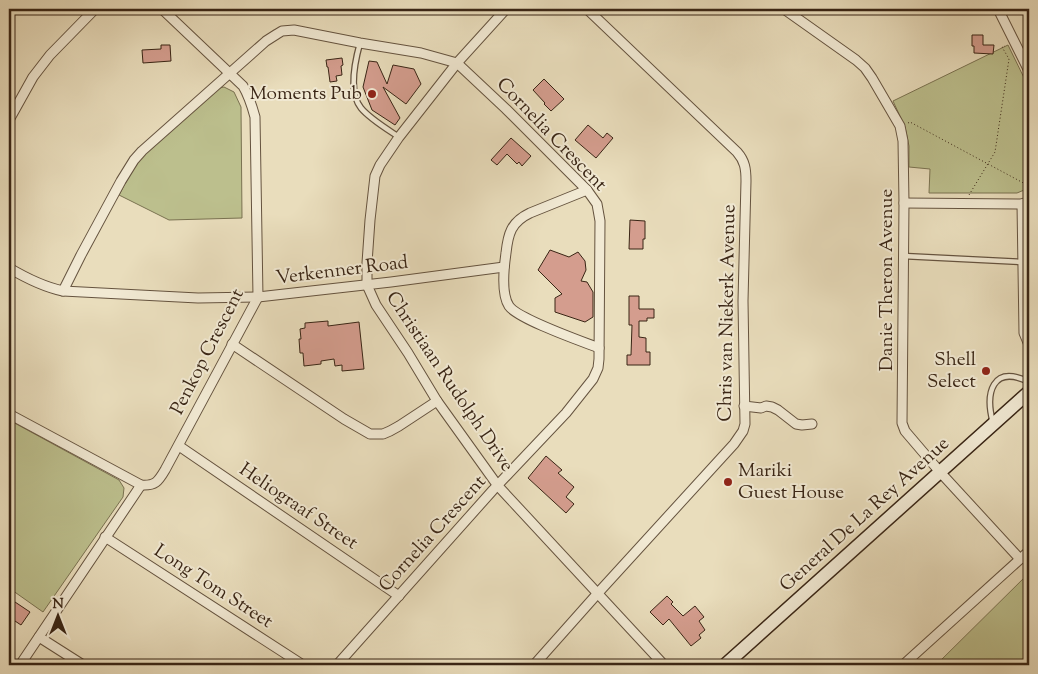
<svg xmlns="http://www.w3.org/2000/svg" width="1038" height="674" font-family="'Sorts Mill Goudy',serif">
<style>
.green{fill:#bcbf8d;stroke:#7a7251}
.building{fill:#d49d8e;stroke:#392515}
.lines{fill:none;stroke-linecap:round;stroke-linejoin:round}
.lane-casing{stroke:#65533f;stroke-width:7}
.street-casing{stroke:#65533f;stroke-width:11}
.secondary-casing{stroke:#392515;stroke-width:15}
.path{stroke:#392515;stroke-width:1;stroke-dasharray:1 2.5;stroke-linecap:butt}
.lane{stroke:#f1e9d3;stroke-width:4.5}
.street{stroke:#f1e9d3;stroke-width:9}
.secondary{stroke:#f1e9d3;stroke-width:12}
.poi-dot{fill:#8f2418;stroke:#f1e9d3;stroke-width:2}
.labels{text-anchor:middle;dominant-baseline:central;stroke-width:4;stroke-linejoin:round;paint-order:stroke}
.poi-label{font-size:19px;fill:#392515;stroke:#f1e9d3;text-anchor:end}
.street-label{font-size:19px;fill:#392515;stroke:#f1e9d3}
</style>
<rect width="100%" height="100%" fill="#e9ddbc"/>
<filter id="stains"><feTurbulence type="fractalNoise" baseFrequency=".004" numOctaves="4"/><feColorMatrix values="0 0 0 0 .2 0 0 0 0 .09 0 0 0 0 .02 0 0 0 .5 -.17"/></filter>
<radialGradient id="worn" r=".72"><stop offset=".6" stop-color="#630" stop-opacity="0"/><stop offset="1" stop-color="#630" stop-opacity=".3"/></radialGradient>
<!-- green -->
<g class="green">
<path d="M1008,45L1029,88V188L1017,193H929L930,169L909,167V146L905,127L893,101Z"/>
<path d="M224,87L234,92L241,107L242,218L169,220L119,195L140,156L215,89Z"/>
<path d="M1029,214V334L1028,327L1027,224Z"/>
<path d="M9,420L119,480L124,488L123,497L43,612L9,588Z"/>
<path d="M1029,573V665H936Z"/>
</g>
<!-- building -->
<g class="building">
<path d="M972,35H983V45H994L993,54L974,53V46H972Z"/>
<path d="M161,45H170L171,61L143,63L142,50L161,49Z"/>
<path d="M342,58L343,65L341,66L342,75L336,76L337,81L330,82L328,67H327L326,60Z"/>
<path d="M369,61L377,62L387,84L393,65L414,69L421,84L406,104L383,87L400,118L395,125L372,110L363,87Z"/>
<path d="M544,79L564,99L551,111L544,104L545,103L533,90Z"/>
<path d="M588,125L603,138L607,133L613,138L596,158L575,140Z"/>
<path d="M511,138L531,156L522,166L519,162L517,164L507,154L497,165L491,160Z"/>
<path d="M630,220L645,221V239H643V249H629Z"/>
<path d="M550,250L569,257L578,252L585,261L586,270L581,281L587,282L593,292V317L585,322L555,312V298L562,294L538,270Z"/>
<path d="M629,296H639V309H654V318H647V321H639V337L646,338V352H650V365H627V355H631L632,325H629Z"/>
<path d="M328,321V326L359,322L364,369L342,371V365L335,366L334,359L321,361V364L304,366L303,353H300L299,339H301L300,329L305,328V323Z"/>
<path d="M546,456L562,470L558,473L574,487L566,497L574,504L566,513L528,478Z"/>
<path d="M667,596L673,602L671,604L683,616L695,606L704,617L699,621L705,630L699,635L701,638L691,646L669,619L663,625L650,612Z"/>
<path d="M9,598L30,612L21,625L9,617Z"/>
</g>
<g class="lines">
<defs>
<g id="lane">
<path d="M360,43C355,61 348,92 361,108C370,119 387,129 399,137"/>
<path d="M903,256L1023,262"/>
<path d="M993,423C985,393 992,364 1029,382"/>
</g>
<g id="street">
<path d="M506,9L457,63L399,137L380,165L375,176L370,220L367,263V285L376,305L408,353L437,401L498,486L664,665"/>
<path d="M784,9L856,60L865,68L872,78L900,126L903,141L904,203L902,423L905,431L940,472L1020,559"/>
<path d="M998,9L1029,71"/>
<path d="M9,120L33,77L50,55L95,9"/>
<path d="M587,190L530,213C511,222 508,234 506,253C504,267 501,294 509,306C518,319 581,341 599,348"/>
<path d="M904,203L1022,204L1029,201"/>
<path d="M1022,204L1024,333L1029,345"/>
<path d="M9,268C26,278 44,287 63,291L198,298L258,297L391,282L504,267"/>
<path d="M63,291L81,255L121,181L134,160L142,151L266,41L277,34L282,31L294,30L360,43L421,53L457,63L506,109L587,190L597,204L600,221L599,359L598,368L593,379L566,413L493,490L337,665"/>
<path d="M232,344L344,419L370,434H383L390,431L399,426L437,401"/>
<path d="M744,406L761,408L766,406L772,407L778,410L796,424L802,425L812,424"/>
<path d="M9,414L141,485C155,486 158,482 165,470L258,297L255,117C252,106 249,96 243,86L162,9"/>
<path d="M179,446L399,596"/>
<path d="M105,537L303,665"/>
<path d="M39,637L83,665"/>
<path d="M20,665L141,485"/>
<path d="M534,665L598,593L734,444L743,431L745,424L743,301L746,181C746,169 745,161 737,152L587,9"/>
<path d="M903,665L1029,551"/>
</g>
<path id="secondary" d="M725,665L1029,392"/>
</defs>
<!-- lane casing -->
<use href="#lane" class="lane-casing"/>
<!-- street casing -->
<use href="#street" class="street-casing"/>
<!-- secondary casing -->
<use href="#secondary" class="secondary-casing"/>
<!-- path -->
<g class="path">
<path d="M908,123L910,122L1029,186"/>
<path d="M969,195L995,152L1009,59L1002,47L1005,46"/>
</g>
<!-- lane -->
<use href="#lane" class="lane"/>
<!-- street -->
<use href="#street" class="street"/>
<!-- secondary -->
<use href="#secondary" class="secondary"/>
</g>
<!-- markers -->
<g class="poi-dot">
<circle cx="372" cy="94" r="5"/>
<circle cx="986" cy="371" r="5"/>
<circle cx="728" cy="482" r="5"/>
</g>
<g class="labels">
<!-- poi labels -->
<g class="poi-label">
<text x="362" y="94">Moments Pub</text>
<text x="976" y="360">Shell<tspan x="976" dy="22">Select</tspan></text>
<text x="738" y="471" text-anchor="start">Mariki<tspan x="738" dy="22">Guest House</tspan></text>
</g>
<!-- street labels -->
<g class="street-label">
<text transform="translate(551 135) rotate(46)">Cornelia Crescent</text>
<text transform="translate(342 271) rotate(-7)">Verkenner Road</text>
<text transform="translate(887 280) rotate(-90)">Danie Theron Avenue</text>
<text transform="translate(728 313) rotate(-89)">Chris van Niekerk Avenue</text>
<text transform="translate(208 352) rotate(-63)">Penkop Crescent</text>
<text transform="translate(449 382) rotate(56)">Christiaan Rudolph Drive</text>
<text transform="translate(298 507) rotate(34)">Heliograaf Street</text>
<text transform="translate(865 515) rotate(-42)">General De La Rey Avenue</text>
<text transform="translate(433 534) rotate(-48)">Cornelia Crescent</text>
<text transform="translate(213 587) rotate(33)">Long Tom Street</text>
</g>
</g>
<!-- margin -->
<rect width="1038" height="674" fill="none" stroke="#e9ddbc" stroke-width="30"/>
<rect x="10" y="10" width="1018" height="654" fill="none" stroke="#392515" stroke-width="2.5"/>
<rect x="15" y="15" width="1008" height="644" fill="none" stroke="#392515"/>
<!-- north arrow -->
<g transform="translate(58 616)" stroke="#f1e9d3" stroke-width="4" paint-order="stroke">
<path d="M0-4L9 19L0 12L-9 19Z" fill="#392515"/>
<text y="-8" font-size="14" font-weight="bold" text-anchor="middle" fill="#392515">N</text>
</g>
<rect width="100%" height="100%" filter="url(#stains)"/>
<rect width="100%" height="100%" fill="url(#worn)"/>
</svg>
